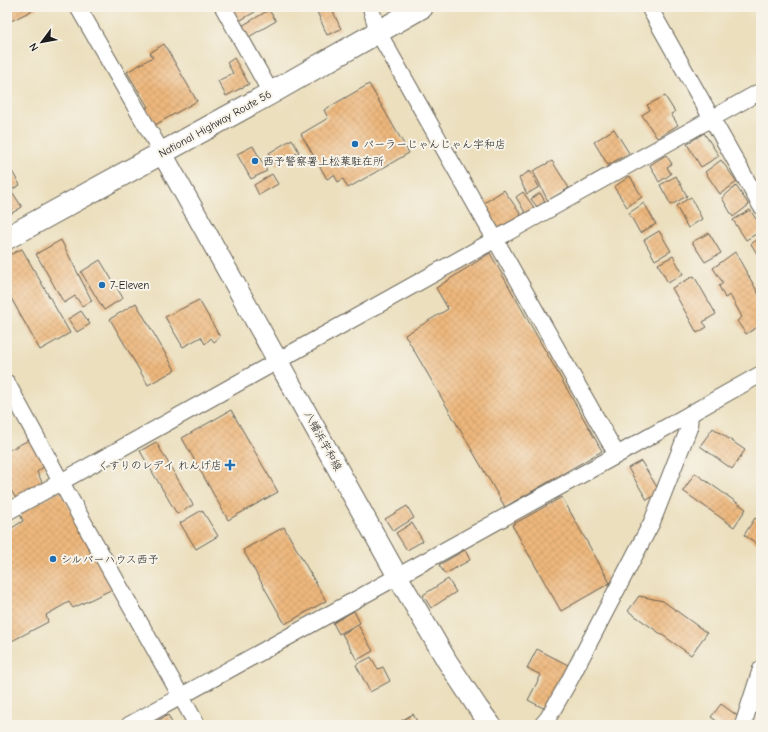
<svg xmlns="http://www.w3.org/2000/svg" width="768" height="732" font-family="'Comic Neue','Klee One',sans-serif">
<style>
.building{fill:url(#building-cross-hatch)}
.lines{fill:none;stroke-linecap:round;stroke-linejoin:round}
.minor-casing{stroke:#646055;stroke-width:18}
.major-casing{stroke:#646055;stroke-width:22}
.highway-casing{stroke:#646055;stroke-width:24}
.minor{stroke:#fff;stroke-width:16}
.major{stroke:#fff;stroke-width:20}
.highway{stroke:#fff;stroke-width:22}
.poi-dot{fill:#1f6fb2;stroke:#f7f3e8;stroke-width:1.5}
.labels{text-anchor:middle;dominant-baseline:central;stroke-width:4;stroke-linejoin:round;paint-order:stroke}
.street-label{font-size:11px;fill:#1c1c1c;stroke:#f7f3e8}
.poi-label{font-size:11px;fill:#1c1c1c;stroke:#f7f3e8;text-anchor:start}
</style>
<defs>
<pattern id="building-cross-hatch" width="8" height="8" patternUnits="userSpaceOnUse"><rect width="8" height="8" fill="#edb77d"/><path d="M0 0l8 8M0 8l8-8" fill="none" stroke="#cb9d6b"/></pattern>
</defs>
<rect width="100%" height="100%" fill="#f7f3e8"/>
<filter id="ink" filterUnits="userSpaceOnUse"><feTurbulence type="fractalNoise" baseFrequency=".025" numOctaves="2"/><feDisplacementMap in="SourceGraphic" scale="8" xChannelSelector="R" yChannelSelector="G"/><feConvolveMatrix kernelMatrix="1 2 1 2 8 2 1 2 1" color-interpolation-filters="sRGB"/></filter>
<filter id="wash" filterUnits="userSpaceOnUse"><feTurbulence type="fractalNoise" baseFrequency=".012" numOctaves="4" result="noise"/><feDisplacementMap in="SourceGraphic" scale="16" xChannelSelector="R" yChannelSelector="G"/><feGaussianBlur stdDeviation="0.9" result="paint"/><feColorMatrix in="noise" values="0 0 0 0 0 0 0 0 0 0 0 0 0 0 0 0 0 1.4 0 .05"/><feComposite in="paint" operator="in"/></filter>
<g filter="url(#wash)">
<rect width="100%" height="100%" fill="#ebdfbe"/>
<g id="blocks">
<!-- building -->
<g class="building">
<path d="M7,7H39L7,23Z"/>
<path d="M231,7H252L255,12L239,21Z"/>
<path d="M315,7H331L341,29L327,35Z"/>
<path d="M269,10L276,21L247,38L240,27Z"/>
<path d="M164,44L197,101L155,125L145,108L148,107L127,72L153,57L150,53Z"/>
<path d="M234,58L249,84L226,96L218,81L233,73L227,63Z"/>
<path d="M369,84L409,153L348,188L343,179L338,182L334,175L327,179L301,134L328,118L324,110Z"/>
<path d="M665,96L675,112L671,114L678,125L657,138L642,115L650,110L647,105Z"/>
<path d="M614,129L629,153L608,165L594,142Z"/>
<path d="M704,133L719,156L701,167L687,144Z"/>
<path d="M292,139L299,152L276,166L269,153Z"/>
<path d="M253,146L267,171L251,179L237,154Z"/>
<path d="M666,155L672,164L667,167L671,174L659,182L650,165Z"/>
<path d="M721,160L737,182L720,194L705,172Z"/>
<path d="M552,161L569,188L548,201L533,171Z"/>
<path d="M7,163L20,185L11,190L22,207L7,216Z"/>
<path d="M530,171L539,187L527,194L519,178Z"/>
<path d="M272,174L278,184L259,195L254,185Z"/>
<path d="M630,176L642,197L627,207L614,187Z"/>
<path d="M676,176L687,196L671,205L660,185Z"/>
<path d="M736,186L749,205L733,217L722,198Z"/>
<path d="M504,190L522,216L499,229L484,203Z"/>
<path d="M523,192L535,209L527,216L516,197Z"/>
<path d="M540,193L546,203L538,208L531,199Z"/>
<path d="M691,197L702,219L688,228L676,206Z"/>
<path d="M644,203L656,224L640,233L629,213Z"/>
<path d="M750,210L761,226V231L746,240L733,220Z"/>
<path d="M659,231L671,251L655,260L644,240Z"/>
<path d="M709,233L721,253L705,262L692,242Z"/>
<path d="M761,237V260L751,244Z"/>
<path d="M61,240L92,301L82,306L75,296L64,303L36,254Z"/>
<path d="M22,249L70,333L40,350L7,291V256Z"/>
<path d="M735,252L761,298V325L746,334L737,321L742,317L730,295L725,298L719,286L723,283L713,268Z"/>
<path d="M490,253L602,451L505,507L405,335L448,309L436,288Z"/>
<path d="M673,256L683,274L668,283L658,264Z"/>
<path d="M100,260L123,298L104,310L81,272Z"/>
<path d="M694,276L716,314L703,322L707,327L697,333L672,288Z"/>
<path d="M199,300L220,337L214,342L211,338L205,344L201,337L183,347L165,317Z"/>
<path d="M136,303L175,370L148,385L110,319Z"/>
<path d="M81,311L90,324L77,332L68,319Z"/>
<path d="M231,410L278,492L228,520L182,438Z"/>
<path d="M713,428L745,450L732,469L700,446Z"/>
<path d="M33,438L46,465L37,472L43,484L17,500L7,484V451Z"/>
<path d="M156,442L193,505L177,514L140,451Z"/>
<path d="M641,461L660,492L647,500L628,468Z"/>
<path d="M695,473L746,509L734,527L683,491Z"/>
<path d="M60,491L115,588L73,608L69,602L46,615L48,622L8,643L7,641V531L23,521L20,514Z"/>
<path d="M562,497L610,583L561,611L512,525Z"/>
<path d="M407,506L414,518L393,531L385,519Z"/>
<path d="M202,510L218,536L196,549L180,523Z"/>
<path d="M755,518L761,522V546L744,535Z"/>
<path d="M412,523L423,541L407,550L396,533Z"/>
<path d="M284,527L326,601L285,624L243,550Z"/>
<path d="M465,550L470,560L445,574L439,565Z"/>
<path d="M448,579L456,592L431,608L423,595Z"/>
<path d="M639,596L663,601L707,633L691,655L628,611Z"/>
<path d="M354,611L360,623L339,634L333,623Z"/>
<path d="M358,625L373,651L357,660L342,634Z"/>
<path d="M537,649L570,666L547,710L528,700L541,675L527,668Z"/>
<path d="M371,657L378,669L383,667L390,681L370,692L356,665Z"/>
<path d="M721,704L739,717L734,725H722L711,717Z"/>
<path d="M413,714L419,725H394Z"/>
<path d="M168,715L173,725H150Z"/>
</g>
</g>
</g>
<g filter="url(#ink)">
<use href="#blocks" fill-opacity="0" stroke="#646055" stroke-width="1"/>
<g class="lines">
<defs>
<g id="minor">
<path d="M78,7L162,153"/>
<path d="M223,7L271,93"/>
<path d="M371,7L372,12L378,32L617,455"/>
<path d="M649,7L761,206"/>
<path d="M7,383L61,482L197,725"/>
<path d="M7,512L761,91"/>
<path d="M129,725L617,455L761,374"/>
<path d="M542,725L548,718L568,683L652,522L689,428L690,414"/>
<path d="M743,725L761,669"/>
</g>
<path id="major" d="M162,153L398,577L447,661L478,708L491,725"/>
<path id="highway" d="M7,238L271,93L422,7"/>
</defs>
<!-- minor casing -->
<use href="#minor" class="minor-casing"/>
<!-- major casing -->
<use href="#major" class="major-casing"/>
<!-- highway casing -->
<use href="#highway" class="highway-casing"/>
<!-- minor -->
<use href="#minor" class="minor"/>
<!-- major -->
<use href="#major" class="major"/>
<!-- highway -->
<use href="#highway" class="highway"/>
</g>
</g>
<!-- markers -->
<g class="poi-dot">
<circle cx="355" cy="144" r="4"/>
<circle cx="255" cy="161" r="4"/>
<circle cx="102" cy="285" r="4"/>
<path d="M228 459h4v4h4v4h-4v4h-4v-4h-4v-4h4z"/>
<circle cx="53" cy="559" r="4"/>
</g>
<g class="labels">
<!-- street labels -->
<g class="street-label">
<text transform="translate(215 124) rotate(-29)">National Highway Route 56</text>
<text transform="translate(323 441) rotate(61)">八幡浜宇和線</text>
</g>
<!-- poi labels -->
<g class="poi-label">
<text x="363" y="144">パーラーじゃんじゃん宇和店</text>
<text x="263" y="161">西予警察署上松葉駐在所</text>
<text x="110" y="285">7-Eleven</text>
<text x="222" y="465" text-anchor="end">くすりのレデイ れんげ店</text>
<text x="61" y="559">シルバーハウス西予</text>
</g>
</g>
<!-- margin -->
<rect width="768" height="732" fill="none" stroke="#f7f3e8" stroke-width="24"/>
<!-- north arrow -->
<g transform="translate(42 42) rotate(238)" stroke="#f7f3e8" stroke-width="3" paint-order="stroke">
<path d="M0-3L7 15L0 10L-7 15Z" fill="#1c1c1c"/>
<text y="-6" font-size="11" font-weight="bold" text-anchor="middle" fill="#1c1c1c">N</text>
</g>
</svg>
